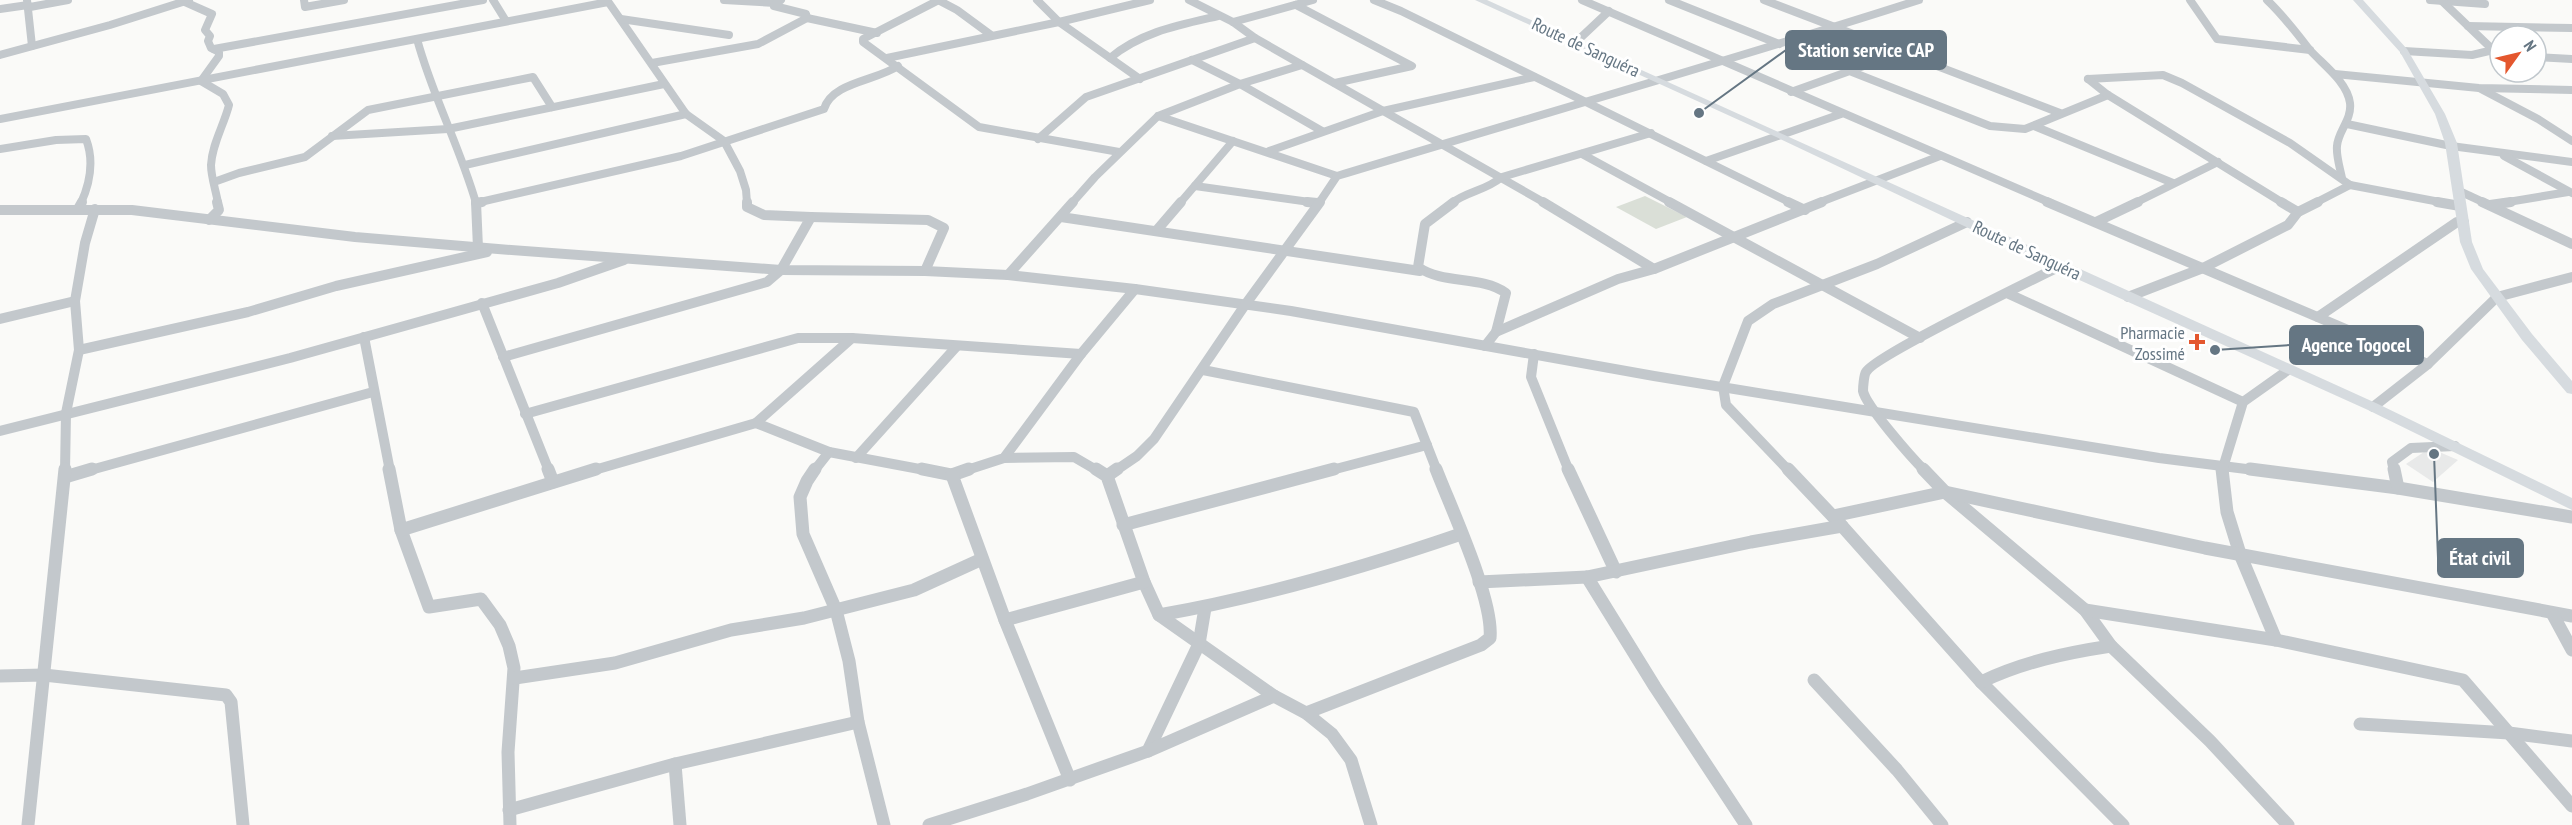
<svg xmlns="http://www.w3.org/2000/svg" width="2572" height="825" font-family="'PT Sans Narrow',sans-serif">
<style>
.built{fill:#e8e9e9}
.green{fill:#dadfd7}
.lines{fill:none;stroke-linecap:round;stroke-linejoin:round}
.street-far2{stroke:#c3c8cc;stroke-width:8}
.street-far1{stroke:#c3c8cc;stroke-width:10}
.street{stroke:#c3c8cc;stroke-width:13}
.secondary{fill:#d6dbdf;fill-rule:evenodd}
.poi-dot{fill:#e4572e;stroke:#fff;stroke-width:2}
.labels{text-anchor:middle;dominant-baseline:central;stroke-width:6;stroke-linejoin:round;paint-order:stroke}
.street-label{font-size:18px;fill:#657683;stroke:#fff}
.poi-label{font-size:18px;fill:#657683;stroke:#fff;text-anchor:end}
.leader{fill:none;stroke:#657683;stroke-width:2}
.callout-dot{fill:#657683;stroke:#fff;stroke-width:2}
.callout{fill:#657683;stroke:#657683;stroke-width:2}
.callout-label{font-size:20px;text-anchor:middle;font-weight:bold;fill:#fff}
</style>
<rect width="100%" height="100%" fill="#fafaf8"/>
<!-- built -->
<path class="built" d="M2430,448L2458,460L2433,482L2406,464Z"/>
<!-- green -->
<path class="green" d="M1645,196L1687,217L1656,229L1616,207Z"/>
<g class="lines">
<!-- street-far2 -->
<g class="street-far2">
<path d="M27,0L32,46"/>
<path d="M304,0L305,7L344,0"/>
<path d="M493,0L506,21"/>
<path d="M607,0L686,114L724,141L740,171L746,190L747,203"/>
<path d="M724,0L775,3"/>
<path d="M938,0L957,10L991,35"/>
<path d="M939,0L863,39V42L979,127L1119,152"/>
<path d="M1037,0L1059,22L1140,79"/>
<path d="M1189,0L1233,22L1255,38L1545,203"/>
<path d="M1374,0L1401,11L1791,203"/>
<path d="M1582,0L2051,203"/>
<path d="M1669,0L1779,44"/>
<path d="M1764,0L2060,113"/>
<path d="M2190,0L2217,39L2310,50"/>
<path d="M2267,0C2283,15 2295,31 2309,49C2322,64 2347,81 2350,103C2352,120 2338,131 2337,146C2336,156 2340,168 2342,178"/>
<path d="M2430,0L2485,4"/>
<path d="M185,2L212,14L205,30L210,36L208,41L211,48L219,52V56L201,81L223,94L229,105C224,125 212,144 211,165C211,177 216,191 218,203"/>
<path d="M1296,5L1412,66L1335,83"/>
<path d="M30,7L68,0"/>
<path d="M0,9L28,5"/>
<path d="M807,18L877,33"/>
<path d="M621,19L729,35"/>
<path d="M1233,22L1313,0"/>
<path d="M2468,26L2572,28"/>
<path d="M417,39C432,95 460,147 476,203"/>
<path d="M1576,42L1609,11"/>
<path d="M214,49L483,0"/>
<path d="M2404,51L2472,55L2489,51L2491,48L2442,1"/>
<path d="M0,55L110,25L189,0"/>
<path d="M2536,57L2572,59"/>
<path d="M887,58L1059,22L1150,0"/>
<path d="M1110,58C1141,32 1179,25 1218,16"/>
<path d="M1192,60L1240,84L1322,131"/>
<path d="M652,63L758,44L807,18L806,14L774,6L781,0"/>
<path d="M1852,72L1990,126L2025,129L2108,95"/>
<path d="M2335,74L2479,88L2572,90"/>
<path d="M2088,79L2163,75L2182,83L2290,143L2350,185L2445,203"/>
<path d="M2088,79L2108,95L2283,203"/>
<path d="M2481,89L2538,119L2572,141"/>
<path d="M1791,92L1903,52"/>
<path d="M1158,116L1337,176"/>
<path d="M0,119L608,2"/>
<path d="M2347,124L2451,146L2572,162"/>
<path d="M2034,126L2173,183"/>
<path d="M332,136L448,129L664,84"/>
<path d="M1038,139L1086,97L1255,38"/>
<path d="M0,149L56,140L86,139C94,160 90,183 81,203"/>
<path d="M1269,151L1383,111L1534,77"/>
<path d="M1582,154L1672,203"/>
<path d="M2504,156L2572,193"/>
<path d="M1706,161L1841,114"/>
<path d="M465,165L686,114"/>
<path d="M214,182L239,173L305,157L368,110L533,77L552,107"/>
<path d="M1195,186L1317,203"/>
<path d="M2457,190L2485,203"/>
<path d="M476,203L681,156L824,109C832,82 876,81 898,66"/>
<path d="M1072,203L1095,177L1158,116L1240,84L1302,65"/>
<path d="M1180,203L1233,141"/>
<path d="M1319,203L1337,176C1531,117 1726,62 1919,0"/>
<path d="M1452,203C1468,191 1485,191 1502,177L1651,133"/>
<path d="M1818,203L1940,156"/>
<path d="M2135,203L2218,162"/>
<path d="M2315,203L2350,185"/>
<path d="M2502,203L2568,192"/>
</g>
<!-- street-far1 -->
<g class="street-far1">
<path d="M476,202L478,248"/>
<path d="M1307,202L1317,203"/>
<path d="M1454,202L1425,224L1418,267C1444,285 1480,275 1506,293L1496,332"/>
<path d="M1543,202L1654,269"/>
<path d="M1669,202L1920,338"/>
<path d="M1788,202L1805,210"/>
<path d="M2047,202L2428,364"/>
<path d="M2281,202L2298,212"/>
<path d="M2437,202L2460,206"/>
<path d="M2482,202L2572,244"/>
<path d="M476,203L482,202"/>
<path d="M2490,205L2511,202"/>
<path d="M78,209L82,202"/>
<path d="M0,210H132L355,237L498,249L781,270L925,271L1008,275L1135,289L1291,311L1654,376L2159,458L2262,471"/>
<path d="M811,217L928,220L944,228L925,271"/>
<path d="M1061,217L1420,271"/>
<path d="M209,220L219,210L217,202"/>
<path d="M2096,222L2138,202"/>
<path d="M1157,230L1181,202"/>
<path d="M1008,275L1073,202"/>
<path d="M2009,294L2243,402"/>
<path d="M2128,297L2203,268L2288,225L2298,212L2318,202"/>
<path d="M482,303L549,471"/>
<path d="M2318,317L2457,222H2464"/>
<path d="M0,319L75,301"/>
<path d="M364,337L390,471"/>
<path d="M1485,346L1496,332L1618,279L1654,269L1822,202"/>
<path d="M79,350L248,312L336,286L487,252"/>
<path d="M1534,354L1531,377L1569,471"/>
<path d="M503,357L767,282L781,270L811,217L764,215L747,207V202"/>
<path d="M1203,370L1414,412L1437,471"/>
<path d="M2373,407L2428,364L2497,297L2572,277"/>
<path d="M525,414L798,338H852L1081,354"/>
<path d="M756,423L852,338"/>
<path d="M0,431L290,358L558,283L624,260"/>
<path d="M856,458L957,346"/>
<path d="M1004,458L1074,457L1098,471"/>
<path d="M65,471L66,413L79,350L75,301L85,243L95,209"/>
<path d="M87,471L373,392"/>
<path d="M591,471L756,423L829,452L930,471"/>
<path d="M814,471L829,452"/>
<path d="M964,471L1004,458L1081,354L1135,289"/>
<path d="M1115,471L1137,456L1154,439L1245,305L1320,202"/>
<path d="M1328,471L1427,445"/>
<path d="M1789,471L1726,405L1723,386L1748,321L1773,304L1877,264L1967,222"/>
<path d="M1925,471C1912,458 1866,406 1863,391C1863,387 1864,375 1866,372C1874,356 2033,280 2060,266"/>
<path d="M2222,471L2243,402L2288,370"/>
<path d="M2394,471L2392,462L2411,448L2455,446"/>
</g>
<!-- street -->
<g class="street">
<path d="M389,469L401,530L429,607L481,599L500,625L509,646L514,668L508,752L510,825"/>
<path d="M548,469L553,482"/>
<path d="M815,469L807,481L800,497L803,534L836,610L849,661L858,722L884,825"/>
<path d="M922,469L952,475L969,469"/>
<path d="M1096,469L1107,476L1144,582L1159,615L1274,696L1306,713L1332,734L1351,760L1371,825"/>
<path d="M1568,469L1616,572"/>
<path d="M1788,469L1842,526L1981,682L2123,825"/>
<path d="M1923,469L1945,492L2085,610L2111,646L2210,741L2288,825"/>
<path d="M2222,469L2227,512L2240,554L2276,640"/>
<path d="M2250,469L2398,488L2572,517"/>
<path d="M2394,469L2398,488"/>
<path d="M952,475L1005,620L1070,780"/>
<path d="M1107,476L1117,469"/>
<path d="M65,477L92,469"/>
<path d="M1833,516L1945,492L2205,548L2572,616"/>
<path d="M1123,525L1334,469"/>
<path d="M401,530L596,469"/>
<path d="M1587,577L1655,687L1746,825"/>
<path d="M1479,582L1587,577L1751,542L1842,526"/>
<path d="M2085,610L2276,640L2463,680L2572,806"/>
<path d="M2552,613L2572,650"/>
<path d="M1159,615C1262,597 1362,568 1461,534"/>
<path d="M1005,620L1144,582"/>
<path d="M0,676L44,675L226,695L231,702L243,825"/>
<path d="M515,678L615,663L731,630L804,618L914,590L982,559"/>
<path d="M1814,680L1897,770L1942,825"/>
<path d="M1981,682C2023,662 2065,653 2111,646"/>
<path d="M1306,713L1481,645L1490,638C1494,600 1451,508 1436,469"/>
<path d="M2360,724L2509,733L2572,741"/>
<path d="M1148,751L1199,644L1205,608"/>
<path d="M675,764L680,825"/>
<path d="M509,810L675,764L858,722"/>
<path d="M28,825L65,469"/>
<path d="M929,825L1027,794L1148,751L1274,696"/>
</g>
<!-- secondary -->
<g class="secondary">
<path d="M1475,0H1487L2378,404L2572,498V510L2368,410L2055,269L1774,136Z"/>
<path d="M2353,0H2363L2407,49L2445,114L2457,143L2472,242L2483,269L2532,334L2572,381V394L2567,393L2522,340L2471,269L2460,242L2445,143L2435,114L2400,52Z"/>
</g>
</g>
<!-- markers -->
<path class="poi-dot" d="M2194 333h6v6h6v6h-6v6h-6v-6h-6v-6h6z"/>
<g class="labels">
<!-- street labels -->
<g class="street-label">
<text transform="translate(1586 47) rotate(25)">Route de Sanguéra</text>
<text transform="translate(2027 250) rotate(25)">Route de Sanguéra</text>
</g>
<!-- poi labels -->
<g class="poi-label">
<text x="2185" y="332">Pharmacie<tspan x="2185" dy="21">Zossimé</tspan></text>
</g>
</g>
<!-- callouts -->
<path class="leader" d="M1699 113L1786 50M2215 350L2290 345M2434 454L2438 558"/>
<g class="callout-dot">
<circle cx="1699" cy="113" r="6"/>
<circle cx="2215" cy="350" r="6"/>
<circle cx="2434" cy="454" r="6"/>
</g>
<g class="callout">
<rect x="1786" y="31" width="160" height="38" rx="6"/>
<rect x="2290" y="326" width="133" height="38" rx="6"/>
<rect x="2438" y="539" width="85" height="38" rx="6"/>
</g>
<g class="callout-label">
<text x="1866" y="57">Station service CAP</text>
<text x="2356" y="352">Agence Togocel</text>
<text x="2480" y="565">État civil</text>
</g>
<!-- north arrow -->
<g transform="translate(2518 54) rotate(56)"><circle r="28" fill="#ffffff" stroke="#c1c8cd" stroke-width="1.5"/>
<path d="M0-4.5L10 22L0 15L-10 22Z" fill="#e4572e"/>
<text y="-9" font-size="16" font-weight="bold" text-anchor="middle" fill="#657683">N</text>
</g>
</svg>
